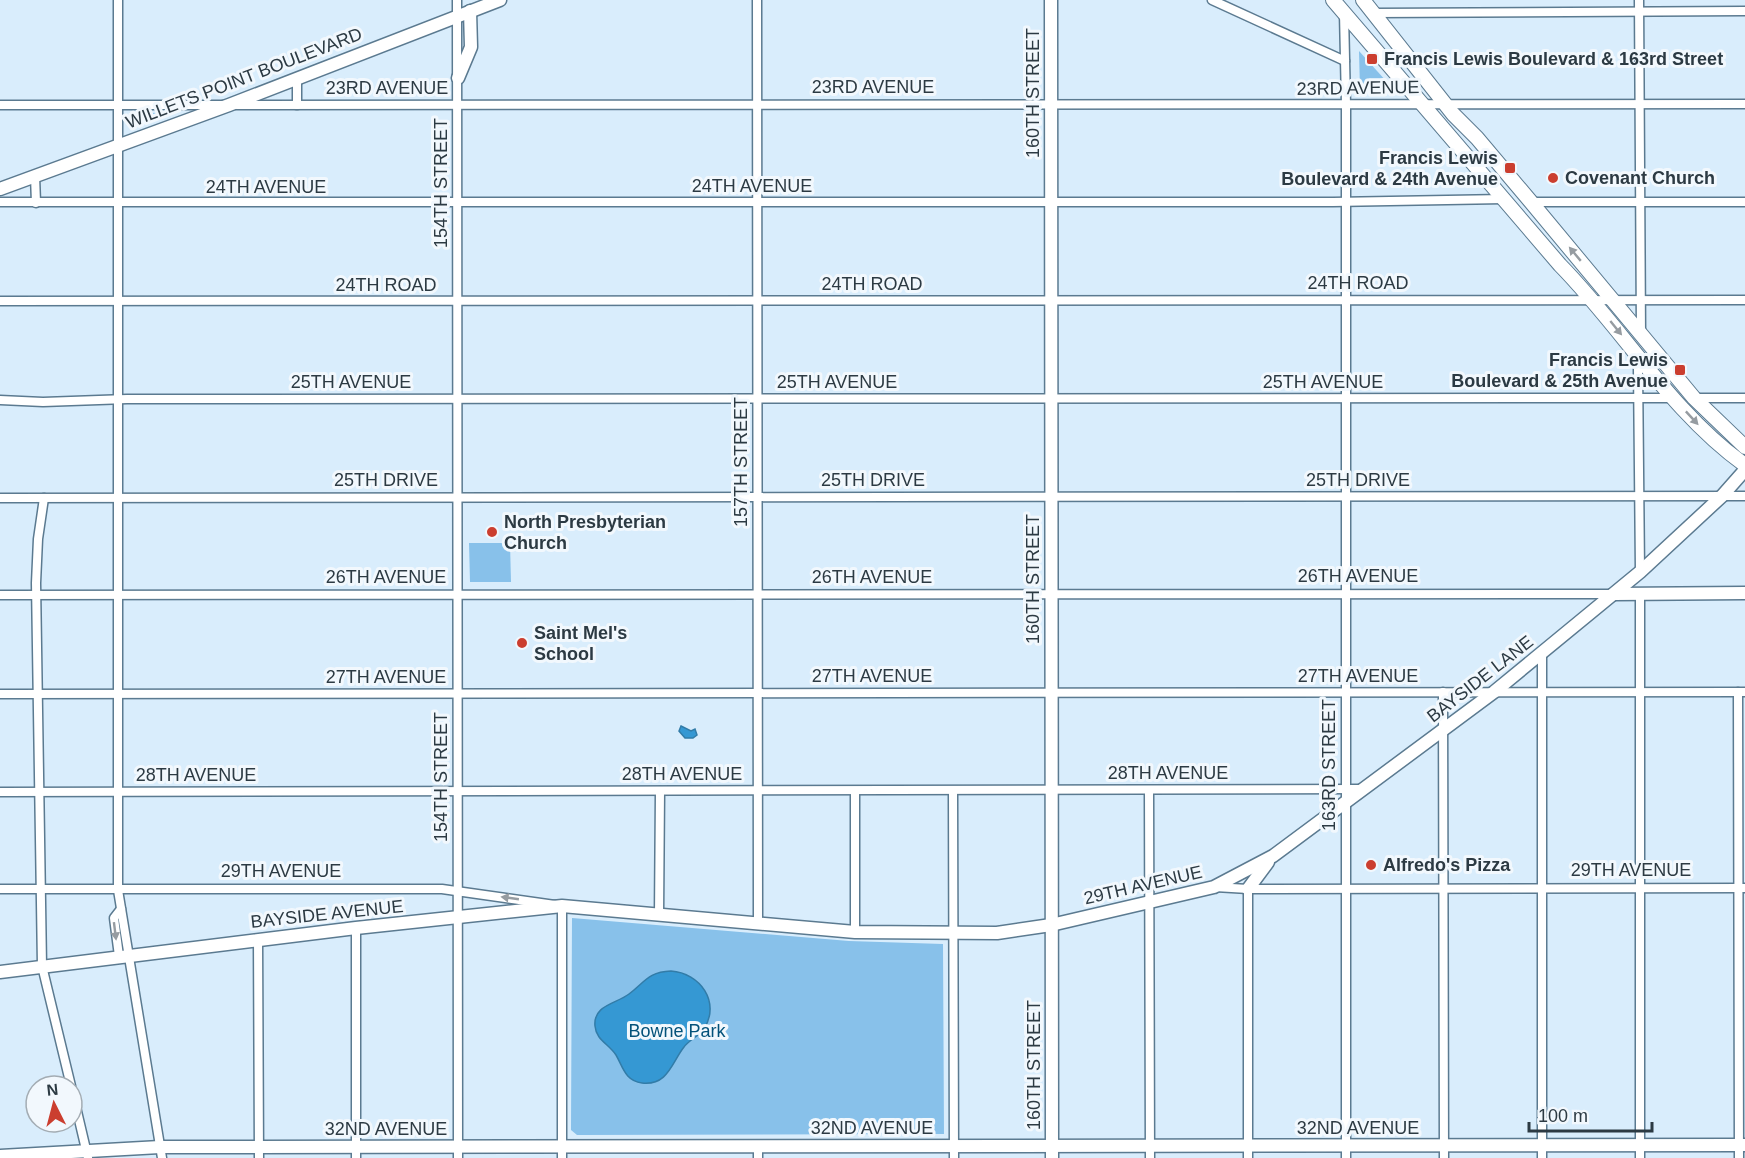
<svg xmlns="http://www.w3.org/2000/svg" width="1745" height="1158" font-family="Arial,sans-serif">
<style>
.green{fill:#88c1ea}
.water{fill:#3598d3;stroke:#327ca8;stroke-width:1.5}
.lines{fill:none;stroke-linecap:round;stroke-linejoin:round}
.street-casing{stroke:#5b7a90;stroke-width:11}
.secondary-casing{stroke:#5b7a90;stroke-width:15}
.primary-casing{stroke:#5b7a90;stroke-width:16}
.street{stroke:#fff;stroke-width:8}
.secondary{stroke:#fff;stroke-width:12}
.primary{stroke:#fff;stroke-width:14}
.oneway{fill:#969ca1}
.poi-dot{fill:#cb3e2f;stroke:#f2f8fd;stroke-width:2}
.labels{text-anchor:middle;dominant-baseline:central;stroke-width:6;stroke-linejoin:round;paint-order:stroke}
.poi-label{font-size:18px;font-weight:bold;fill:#2c3a43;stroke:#f2f8fd;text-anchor:start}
.street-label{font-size:18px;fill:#2c3a43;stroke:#f2f8fd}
.park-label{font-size:18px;fill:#04527a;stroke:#f2f8fd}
</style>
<rect width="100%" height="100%" fill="#d9edfc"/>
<!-- green -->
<g class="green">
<path d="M1359,51L1396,92L1360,91Z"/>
<path d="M129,112L156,113L129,123Z"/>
<path d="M469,543H510L511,582H470Z"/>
<path d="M572,918L849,941L943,944L944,1134L577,1135L571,1130Z"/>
</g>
<!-- water -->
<g class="water">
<path d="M681,726L691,731L695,729L697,735L693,738H685L679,731Z"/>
<path d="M671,971C700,973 721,1002 704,1029C699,1036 689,1040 684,1047C672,1062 668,1086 642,1083C625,1081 623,1067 616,1055C609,1044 596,1040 595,1026C593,1005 616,1004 629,994C645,982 648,972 671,971Z"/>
</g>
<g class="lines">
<defs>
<g id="street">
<path d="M118,0V890L162,1158"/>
<path d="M457,0L458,1158"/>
<path d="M757,0L758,923"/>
<path d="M1212,0L1345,61"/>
<path d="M1639,0L1641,335"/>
<path d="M1344,13L1346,105V1158"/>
<path d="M1374,13L1745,11"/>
<path d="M297,78V105"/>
<path d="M0,105H225"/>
<path d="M237,105L1745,104"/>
<path d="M35,176L36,203"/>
<path d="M0,202H1333L1504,199"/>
<path d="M1531,202H1745"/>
<path d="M0,301L1745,300"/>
<path d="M1694,398H1745"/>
<path d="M0,400L43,402L127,399L1673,398"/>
<path d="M0,498L1745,496"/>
<path d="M44,498L38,539L36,583L42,966L71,1086"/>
<path d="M1640,572L1638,368L1641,358"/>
<path d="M1640,594V1158"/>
<path d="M0,595L1614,594"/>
<path d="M1443,692L1444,1158"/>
<path d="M1738,692L1739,1158"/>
<path d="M0,694L1745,692"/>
<path d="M1149,790L1150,1158"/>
<path d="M855,791V932"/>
<path d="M953,791L954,1158"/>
<path d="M0,792L1364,789"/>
<path d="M1215,887L1248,889L1745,888"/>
<path d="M0,889H442L562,906V1158"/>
<path d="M1248,889V1158"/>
<path d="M659,915L660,791"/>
<path d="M356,928V1158"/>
<path d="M258,939L259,1158"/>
<path d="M119,956L114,918L121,909"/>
<path d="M72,1090L88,1158"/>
<path d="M758,1158V1146"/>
<path d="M1542,1158V654"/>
</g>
<g id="secondary">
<path d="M1051,0L1052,1158"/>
<path d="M458,78L471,47L470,11"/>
<path d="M0,189L229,105L500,0"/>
<path d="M1614,594L1745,593"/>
<path d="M1248,889L1268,862"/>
<path d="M0,972L356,928L562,906L855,932L997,933L1051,925L1214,887L1273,856L1494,692L1640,572L1722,496L1745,470"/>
<path d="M0,1156L160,1147L1745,1145"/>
</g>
<g id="primary">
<path d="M1333,0L1560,265C1623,329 1671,412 1745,465"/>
<path d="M1363,0L1453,114L1477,138L1531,202L1694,398L1745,447"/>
</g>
</defs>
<!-- street casing -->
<use href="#street" class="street-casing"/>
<!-- secondary casing -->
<use href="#secondary" class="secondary-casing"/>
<!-- primary casing -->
<use href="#primary" class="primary-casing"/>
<!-- street -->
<use href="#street" class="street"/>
<!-- secondary -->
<use href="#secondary" class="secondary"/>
<!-- primary -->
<use href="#primary" class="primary"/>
</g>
<!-- one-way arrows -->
<defs><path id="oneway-solid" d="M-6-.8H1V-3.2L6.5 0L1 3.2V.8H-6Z" transform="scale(1.5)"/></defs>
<g class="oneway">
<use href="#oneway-solid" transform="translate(1575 254) rotate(-130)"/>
<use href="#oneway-solid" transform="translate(1616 328) rotate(51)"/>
<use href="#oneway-solid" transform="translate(1692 418) rotate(47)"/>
<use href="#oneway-solid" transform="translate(510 898) rotate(-172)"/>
<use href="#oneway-solid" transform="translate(115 931) rotate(83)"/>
</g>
<!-- markers -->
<g class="poi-dot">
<rect x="1366" y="53" width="12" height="12" rx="3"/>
<rect x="1504" y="162" width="12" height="12" rx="3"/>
<circle cx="1553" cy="178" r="6"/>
<rect x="1674" y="364" width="12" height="12" rx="3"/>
<circle cx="492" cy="532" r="6"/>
<circle cx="522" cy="643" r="6"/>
<circle cx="1371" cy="865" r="6"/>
</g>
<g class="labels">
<!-- poi labels -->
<g class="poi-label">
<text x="1384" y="59">Francis Lewis Boulevard &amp; 163rd Street</text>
<text x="1498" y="158" text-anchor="end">Francis Lewis<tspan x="1498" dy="21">Boulevard &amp; 24th Avenue</tspan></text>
<text x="1565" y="178">Covenant Church</text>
<text x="1668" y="360" text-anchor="end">Francis Lewis<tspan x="1668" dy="21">Boulevard &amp; 25th Avenue</tspan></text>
<text x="504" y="522">North Presbyterian<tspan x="504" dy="21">Church</tspan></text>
<text x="534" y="633">Saint Mel's<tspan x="534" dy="21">School</tspan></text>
<text x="1383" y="865">Alfredo's Pizza</text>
</g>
<!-- street labels -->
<g class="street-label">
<text transform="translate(244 78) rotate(-21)">WILLETS POINT BOULEVARD</text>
<text x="873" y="87">23RD AVENUE</text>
<text x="387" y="88">23RD AVENUE</text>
<text transform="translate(1358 88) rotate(-1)">23RD AVENUE</text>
<text transform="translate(1033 93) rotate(-90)">160TH STREET</text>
<text transform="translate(441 183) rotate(-90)">154TH STREET</text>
<text x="752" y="186">24TH AVENUE</text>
<text x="266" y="187">24TH AVENUE</text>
<text x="1358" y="283">24TH ROAD</text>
<text x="872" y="284">24TH ROAD</text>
<text x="386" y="285">24TH ROAD</text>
<text x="351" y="382">25TH AVENUE</text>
<text x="837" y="382">25TH AVENUE</text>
<text x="1323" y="382">25TH AVENUE</text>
<text transform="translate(741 462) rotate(-90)">157TH STREET</text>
<text x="386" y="480">25TH DRIVE</text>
<text x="873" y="480">25TH DRIVE</text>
<text x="1358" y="480">25TH DRIVE</text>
<text x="1358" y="576">26TH AVENUE</text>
<text x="386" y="577">26TH AVENUE</text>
<text x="872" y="577">26TH AVENUE</text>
<text transform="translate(1033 579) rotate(-90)">160TH STREET</text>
<text x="872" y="676">27TH AVENUE</text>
<text x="1358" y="676">27TH AVENUE</text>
<text x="386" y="677">27TH AVENUE</text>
<text transform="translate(1480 679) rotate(-38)">BAYSIDE LANE</text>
<text transform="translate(1329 765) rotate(-90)">163RD STREET</text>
<text x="1168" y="773">28TH AVENUE</text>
<text x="682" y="774">28TH AVENUE</text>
<text x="196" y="775">28TH AVENUE</text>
<text transform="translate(441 777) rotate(-90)">154TH STREET</text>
<text x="1631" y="870">29TH AVENUE</text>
<text x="281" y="871">29TH AVENUE</text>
<text transform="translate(1143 885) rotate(-13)">29TH AVENUE</text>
<text transform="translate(327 914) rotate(-6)">BAYSIDE AVENUE</text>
<text transform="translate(1034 1065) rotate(-90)">160TH STREET</text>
<text x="872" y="1128">32ND AVENUE</text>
<text x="1358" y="1128">32ND AVENUE</text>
<text x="386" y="1129">32ND AVENUE</text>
</g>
<!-- park labels -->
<g class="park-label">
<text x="677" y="1031">Bowne Park</text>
</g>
</g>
<!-- north arrow -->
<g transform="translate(54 1104) rotate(354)"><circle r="28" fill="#f2f8fd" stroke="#a3acb3" stroke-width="1.5"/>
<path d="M0-4.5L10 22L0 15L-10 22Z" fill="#cb3e2f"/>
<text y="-9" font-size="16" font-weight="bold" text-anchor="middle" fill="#2c3a43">N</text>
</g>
<!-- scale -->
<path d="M1529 1122v9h123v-9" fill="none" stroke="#2c3a43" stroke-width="3"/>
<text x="1538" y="1122" font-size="18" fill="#2c3a43" stroke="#f2f8fd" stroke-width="4.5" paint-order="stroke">100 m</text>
</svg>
